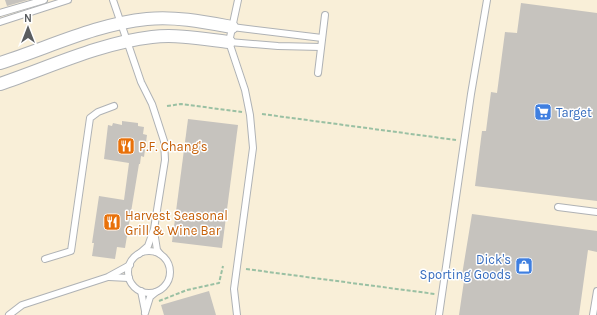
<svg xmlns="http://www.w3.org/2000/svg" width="597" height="315" font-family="Karla,sans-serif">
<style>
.commercial{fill:#f9efd8}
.building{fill:#c6c3be}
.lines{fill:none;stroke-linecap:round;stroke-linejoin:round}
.service-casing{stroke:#afb2b5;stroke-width:8}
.minor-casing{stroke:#afb2b5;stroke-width:14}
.path{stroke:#9ac0a3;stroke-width:2;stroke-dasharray:4 2;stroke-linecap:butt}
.service{stroke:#fff;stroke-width:6}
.minor{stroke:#fff;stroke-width:12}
.labels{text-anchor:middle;stroke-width:3;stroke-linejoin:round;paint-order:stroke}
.shop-label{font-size:13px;fill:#366cbe;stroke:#fff;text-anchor:start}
.food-label{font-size:13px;fill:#c56008;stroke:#fff;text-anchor:start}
</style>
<rect width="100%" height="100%" fill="#ebe8e1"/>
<rect class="commercial" x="0" y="0" width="597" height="315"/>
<g class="building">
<polygon points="5,0 28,0 7,6"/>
<polygon points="521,3 597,13 597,201 475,186 482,131 486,131 491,92 497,93 505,32 517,33"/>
<polygon points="188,119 238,125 222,248 172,242"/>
<polygon points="122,121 138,123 138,126 144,127 143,134 147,135 144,157 141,156 140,164 139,164 125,248 117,247 115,259 92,256 94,243 92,243 99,196 124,200 129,163 104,159 108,125 112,126 113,123 122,125"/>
<polygon points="472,214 597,231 597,252 588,250 579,315 459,315 464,281 461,281"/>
<polygon points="209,291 216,315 164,315 161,305"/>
</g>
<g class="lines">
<defs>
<g id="service">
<polyline points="113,0 141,82 152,104 164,141 165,160 154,229 148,246 139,254"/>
<polyline points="0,13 44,0"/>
<polyline points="0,22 68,0"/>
<polyline points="232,27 322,38"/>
<polyline points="229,42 278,46 321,47"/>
<polyline points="318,73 325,15"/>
<polyline points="558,207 597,212"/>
<polyline points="154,231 157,250 160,254"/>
<circle cx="149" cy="272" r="21"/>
<polyline points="45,259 71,251 90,118 98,112 114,106"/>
<polyline points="109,277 129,278"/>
<polyline points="141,291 145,311"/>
<polyline points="145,313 150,297 156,292"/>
<polyline points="9,315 22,305 108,277 130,265"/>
<polyline points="237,315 234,289 253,148 250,115 245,90 229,42 238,0"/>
<polyline points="439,315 471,94 487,0"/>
<polyline points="593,315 597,291"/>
</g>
<g id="minor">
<path d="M0 63C48 48 96 24 147 19 175 16 205 22 232 27"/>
<path d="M0 84C50 67 100 43 152 37 177 34 204 39 229 42"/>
</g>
</defs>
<use href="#service" class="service-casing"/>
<use href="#minor" class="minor-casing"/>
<g class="path">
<polyline points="167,106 181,104 242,112"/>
<polyline points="262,114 456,140"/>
<polyline points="246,269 435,294"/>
<polyline points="159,301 187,290 219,283 223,266"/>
</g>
<use href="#service" class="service"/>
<use href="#minor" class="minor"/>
</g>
<defs>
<symbol id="supermarket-square" viewBox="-11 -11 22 22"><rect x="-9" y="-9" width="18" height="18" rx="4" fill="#3f7fe0" stroke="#fff"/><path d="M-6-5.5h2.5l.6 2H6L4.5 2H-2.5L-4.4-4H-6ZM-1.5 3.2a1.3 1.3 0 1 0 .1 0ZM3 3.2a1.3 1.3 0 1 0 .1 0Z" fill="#fff"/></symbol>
<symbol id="restaurant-square" viewBox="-11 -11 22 22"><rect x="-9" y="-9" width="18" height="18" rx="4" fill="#e8710a" stroke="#fff"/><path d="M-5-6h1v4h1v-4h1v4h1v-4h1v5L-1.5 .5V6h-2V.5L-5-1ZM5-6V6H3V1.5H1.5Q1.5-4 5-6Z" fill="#fff"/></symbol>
<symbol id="shop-square" viewBox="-11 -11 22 22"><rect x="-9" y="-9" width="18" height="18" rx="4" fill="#3f7fe0" stroke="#fff"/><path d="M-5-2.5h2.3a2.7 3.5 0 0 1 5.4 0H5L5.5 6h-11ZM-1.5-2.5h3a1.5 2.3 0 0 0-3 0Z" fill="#fff"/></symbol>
</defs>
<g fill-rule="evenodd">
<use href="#supermarket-square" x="533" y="102" width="20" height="20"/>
<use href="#restaurant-square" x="116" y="136" width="20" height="20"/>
<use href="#restaurant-square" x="102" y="212" width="20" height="20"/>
<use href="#shop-square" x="514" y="256" width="20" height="20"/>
</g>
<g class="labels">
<g class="shop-label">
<text x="556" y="117">Target</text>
<text x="511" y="264" text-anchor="end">Dick's<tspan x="511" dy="15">Sporting Goods</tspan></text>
</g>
<g class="food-label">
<text x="139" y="151">P.F. Chang's</text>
<text x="125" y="220">Harvest Seasonal<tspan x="125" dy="15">Grill &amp; Wine Bar</tspan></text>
</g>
</g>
<g transform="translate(28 28)" stroke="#ffffff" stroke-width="3" paint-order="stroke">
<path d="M0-3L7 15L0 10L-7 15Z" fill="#5a5d60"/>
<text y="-6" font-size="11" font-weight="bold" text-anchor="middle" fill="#5a5d60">N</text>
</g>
</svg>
